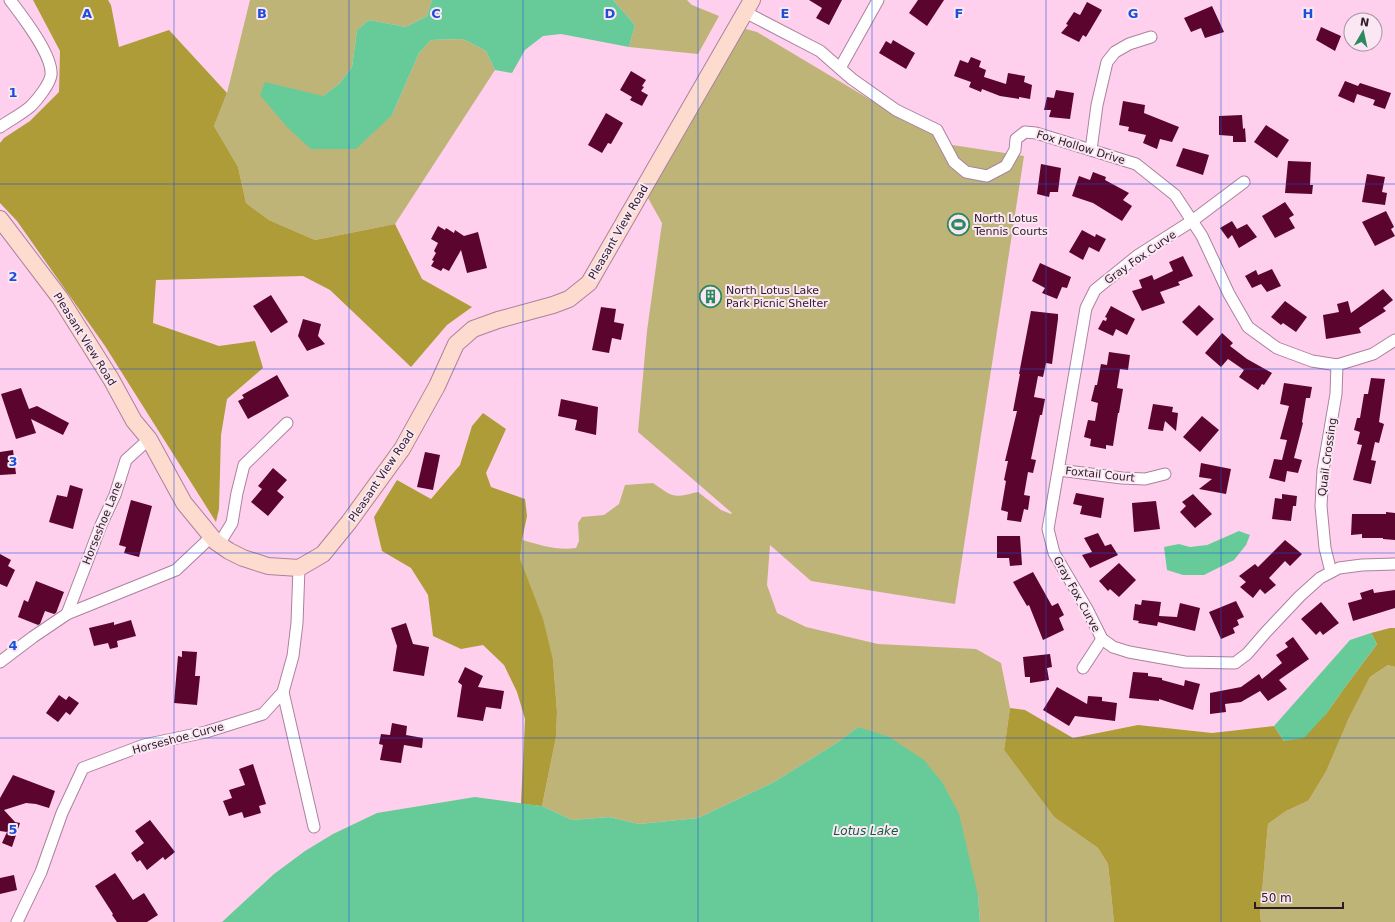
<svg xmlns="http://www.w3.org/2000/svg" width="1395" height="922" font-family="'DejaVu Sans',sans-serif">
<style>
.green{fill:#beb477}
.forest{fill:#ad9c38}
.water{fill:#67cb99}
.building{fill:#5b042e}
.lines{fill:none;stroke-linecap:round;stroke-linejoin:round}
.street-casing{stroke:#ab829d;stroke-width:13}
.secondary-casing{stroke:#ab829d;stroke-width:18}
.street{stroke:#fff;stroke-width:11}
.secondary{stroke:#fddbcf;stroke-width:16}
.grid{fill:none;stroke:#1d4ed8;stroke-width:1;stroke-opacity:0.55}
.labels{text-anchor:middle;stroke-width:4;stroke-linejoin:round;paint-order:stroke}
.street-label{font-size:11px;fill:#2b1b26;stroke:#fae7f3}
.poi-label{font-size:11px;fill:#2b1b26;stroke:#fae7f3;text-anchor:start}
.water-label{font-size:12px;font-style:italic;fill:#0d5c3c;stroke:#fae7f3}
.grid-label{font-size:13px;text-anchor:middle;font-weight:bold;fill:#1d4ed8;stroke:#fae7f3;stroke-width:4;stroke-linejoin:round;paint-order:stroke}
</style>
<rect width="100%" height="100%" fill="#fed0ed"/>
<g class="green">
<polygon points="250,0 432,0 427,16 406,27 369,20 357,30 352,67 339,84 323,96 392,115 419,53 431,40 463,39 486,51 495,70 395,224 315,240 269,220 246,203 238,167 214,126 227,93"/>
<polygon points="613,0 687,0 692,5 719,16 698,54 629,47 635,25"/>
<path d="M746 29 757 32 911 124 932 133 939 143 1024 156 955 604 811 581 770 545 767 585 777 613 806 627 878 644 976 649 1001 663 1010 708 1004 750 1054 817 1098 848 1108 864 1114 922H980L978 895 858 727 838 742 774 782 698 818 639 824 609 817 572 820 542 806 556 737 557 712 553 660 520 559 522 540C540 545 558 551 576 548L579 541 578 523 582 517 604 515 619 504 625 485 653 483C674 498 673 498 698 492L721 510 731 514 732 513 638 432 647 331 662 223 643 189 736 39Z"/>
<polygon points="1388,665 1395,667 1395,922 1261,922 1260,914 1268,824 1286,811 1308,801 1348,720 1370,677"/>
</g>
<g class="forest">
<polygon points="33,0 108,0 111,5 119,47 169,30 227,93 214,126 238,167 246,203 269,220 315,240 395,224 422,279 472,307 447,325 411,367 330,290 303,276 156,280 153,323 219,346 255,341 263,368 227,399 221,435 219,509 216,522 105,346 17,221 0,203 0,143 4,138 30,121 59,92 60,51"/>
<polygon points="483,413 506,429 486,473 491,487 525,499 527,516 522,540 520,559 543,619 553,660 557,712 556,737 542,806 521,804 525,719 517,692 504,665 483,645 461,649 433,636 428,595 411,568 382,551 374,517 397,480 431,499 460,465 472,426"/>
<polygon points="1390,628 1395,628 1395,667 1388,665 1370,677 1348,720 1326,771 1308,801 1286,811 1268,824 1260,914 1261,922 1114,922 1108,864 1098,848 1054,817 1004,750 1010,708 1025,710 1073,738 1138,725 1212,733 1274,726 1284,741 1326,714 1345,687 1377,644 1371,633"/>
</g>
<g class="water">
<polygon points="432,0 613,0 635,25 629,47 561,34 543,36 525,50 512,73 495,70 486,51 463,39 431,40 419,53 392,115 356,149 311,149 288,128 260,95 265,82 323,96 339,84 352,67 357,30 369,20 406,27 427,16"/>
<polygon points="1239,531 1250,535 1246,545 1234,560 1204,575 1183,575 1167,570 1164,547 1179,544 1190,547 1207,545"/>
<polygon points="1371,633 1377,644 1345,687 1326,714 1304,738 1284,741 1274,726 1350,640"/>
<polygon points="858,727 889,737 924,760 942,782 959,814 978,895 980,922 222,922 274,874 305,851 333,834 377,813 475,797 542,806 572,820 609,817 639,824 698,818 774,782 838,742"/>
</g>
<g class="building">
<polygon points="809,0 842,0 829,25 816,18 822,8"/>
<polygon points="918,0 944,0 927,26 909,13"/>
<polygon points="1087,2 1102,10 1086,37 1083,35 1079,42 1061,33 1068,25 1066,24 1074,12 1080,15"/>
<polygon points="1212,6 1224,32 1205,38 1201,28 1191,32 1184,18"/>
<polygon points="1321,27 1341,36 1335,51 1316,40"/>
<polygon points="893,40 915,53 906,69 879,53 886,41 891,44"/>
<polygon points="971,57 981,61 979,67 986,70 984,77 1006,84 1008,73 1025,76 1024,82 1032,85 1030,99 1019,97 1019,99 1000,96 982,89 981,92 969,87 971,82 954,76 960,60 968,63"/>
<polygon points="631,71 646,80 642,86 644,87 641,91 648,95 642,106 630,100 632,97 620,90"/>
<polygon points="1345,81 1358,86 1360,83 1391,93 1385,109 1373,105 1375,100 1357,94 1354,103 1338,96"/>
<polygon points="1056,90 1074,93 1070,119 1049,117 1051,110 1044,110 1047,97 1054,98"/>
<polygon points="1123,101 1145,105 1144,113 1179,127 1172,142 1160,139 1157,149 1143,143 1146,135 1128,131 1129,127 1119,125"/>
<polygon points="606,113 623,123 611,144 608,143 602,153 588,145"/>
<polygon points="1242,115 1243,129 1245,128 1246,142 1233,142 1233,136 1219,135 1219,116"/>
<polygon points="1266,125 1289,140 1277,158 1254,142"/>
<polygon points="1183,148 1209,155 1203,175 1176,166"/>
<polygon points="1288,161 1311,162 1310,185 1313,185 1312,194 1285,193"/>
<polygon points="1041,164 1061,168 1058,192 1050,192 1049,197 1037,194"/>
<polygon points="1093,172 1106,177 1105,180 1129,193 1123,200 1132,206 1122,221 1093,203 1072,196 1079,176 1090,180"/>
<polygon points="1367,174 1385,177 1382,192 1387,193 1385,205 1362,202"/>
<polygon points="1285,202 1294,215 1289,218 1295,228 1275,238 1262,216"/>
<polygon points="1386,211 1394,227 1391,229 1395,236 1375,246 1362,222"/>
<polygon points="1232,221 1237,229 1247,224 1257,237 1239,248 1232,235 1228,239 1220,228"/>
<polygon points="438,226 445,230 446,228 454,233 455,230 464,236 478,232 487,268 467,273 461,250 449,271 443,268 441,271 431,266 434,261 432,260 436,253 434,251 438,243 431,239"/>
<polygon points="1082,230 1095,237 1096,234 1106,239 1099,252 1089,247 1083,260 1069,252"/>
<polygon points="1183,256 1193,276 1178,282 1180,285 1160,292 1165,303 1142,311 1132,291 1142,288 1139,280 1152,275 1154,280 1173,271 1169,262"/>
<polygon points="1040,263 1071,277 1067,288 1062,287 1057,299 1042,293 1045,288 1032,281"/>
<polygon points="1272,269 1281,286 1267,292 1261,284 1252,288 1245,276 1256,270 1258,275"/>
<polygon points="715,286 721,294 717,304 706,306 700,297 704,287"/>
<polygon points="1383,289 1393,300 1383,308 1386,311 1359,328 1361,333 1326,339 1323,315 1339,312 1337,304 1348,301 1351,313"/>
<polygon points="271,295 288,322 271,333 253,306"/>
<polygon points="1285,301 1307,317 1296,332 1283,323 1281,325 1271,317"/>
<polygon points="1199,305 1214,319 1197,336 1182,322"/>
<polygon points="1111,306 1135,319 1127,335 1116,329 1113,336 1098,329 1103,320 1106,321 1107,318 1105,317"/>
<polygon points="601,307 616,309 614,322 624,324 621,340 612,338 609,353 592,350"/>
<polygon points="1031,311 1058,314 1058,319 1052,364 1046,363 1043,377 1038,376 1034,397 1045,399 1042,415 1040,415 1031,459 1036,460 1033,473 1028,472 1024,495 1030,496 1028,510 1024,509 1021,522 1007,520 1008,512 1001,510 1006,481 1004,480 1008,461 1005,461 1017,411 1013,411 1020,374 1019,374"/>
<polygon points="303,319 321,324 318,336 325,344 307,351 298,336"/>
<polygon points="1222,333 1233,343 1230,346 1247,359 1272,373 1264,385 1262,384 1258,390 1239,377 1244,370 1228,359 1221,367 1205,353"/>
<polygon points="1109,352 1130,355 1128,370 1120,369 1117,388 1123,389 1119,413 1118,413 1113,446 1106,445 1106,449 1090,446 1091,439 1084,437 1088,420 1095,421 1098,403 1091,401 1095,385 1097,385 1101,364 1107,365"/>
<polygon points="277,375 289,396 248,419 238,401 244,398 242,395"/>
<polygon points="1371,378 1385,379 1379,422 1384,424 1379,443 1375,442 1371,460 1376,461 1371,484 1353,480 1362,445 1357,444 1360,432 1354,430 1357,418 1360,418 1364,394 1368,394"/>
<polygon points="1284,383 1312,387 1310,398 1306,398 1302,422 1303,423 1294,458 1302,460 1298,473 1287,471 1285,482 1269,478 1274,459 1282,460 1287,440 1280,439 1289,406 1280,404"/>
<polygon points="21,388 29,409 37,406 69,423 63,435 31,419 36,433 16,439 1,394"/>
<polygon points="561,399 598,407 596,435 575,430 577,420 558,416"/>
<polygon points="1153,404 1173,407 1172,412 1178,413 1176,431 1165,421 1163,431 1148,429"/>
<polygon points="1202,416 1219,430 1200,452 1183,437"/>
<polygon points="13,450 16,474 0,475 0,452"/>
<polygon points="425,452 440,455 433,490 417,487"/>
<polygon points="1201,463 1231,469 1226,494 1199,489 1212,479 1199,477"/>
<polygon points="273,468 287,480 277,491 284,497 268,516 251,502 262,489 258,486"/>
<polygon points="70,485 83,489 73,529 49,522 57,495 67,497"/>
<polygon points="1076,493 1104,498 1101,518 1080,514 1082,506 1073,504"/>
<polygon points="1193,494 1212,514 1195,528 1180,512 1186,506 1182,502"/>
<polygon points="1282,494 1297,496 1296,506 1293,506 1291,521 1272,519 1275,498 1282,499"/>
<polygon points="131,500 152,506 139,557 124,553 126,547 119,545"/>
<polygon points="1156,501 1160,529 1134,532 1132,503"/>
<polygon points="1386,512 1395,513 1395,540 1383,539 1383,538 1362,538 1362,534 1351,535 1352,514 1386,514"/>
<polygon points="1098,533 1105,546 1111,544 1118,555 1090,568 1082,555 1092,552 1084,538"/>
<polygon points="997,536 1020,536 1022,565 1010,566 1009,558 997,558"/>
<polygon points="1285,540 1302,554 1290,566 1285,561 1269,578 1276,585 1265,594 1260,589 1253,598 1240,587 1246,582 1239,576 1255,564 1258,567"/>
<polygon points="0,554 11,560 8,566 15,570 7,587 0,584"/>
<polygon points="1119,563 1136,580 1119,597 1110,589 1108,591 1099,581"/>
<polygon points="1033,572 1052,606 1058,603 1064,615 1059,618 1064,630 1043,640 1029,605 1027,606 1013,582"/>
<polygon points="36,581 64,592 56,613 54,614 45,611 40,624 38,625 18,617 24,600 28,602"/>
<polygon points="1373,589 1374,593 1395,590 1395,608 1353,621 1348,603 1362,599 1360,593"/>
<polygon points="1142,600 1161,602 1159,616 1177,617 1180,603 1200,608 1195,631 1158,622 1157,626 1138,623 1139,621 1133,620 1135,604 1141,605"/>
<polygon points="1236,601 1244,617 1237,620 1239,625 1233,628 1235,633 1221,639 1209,612"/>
<polygon points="1321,602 1339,623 1323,635 1320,631 1316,635 1301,619"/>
<polygon points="131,620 136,636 117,641 118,647 110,649 108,643 94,646 89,628 114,622 114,625"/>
<polygon points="406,623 413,644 429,647 424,676 393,671 397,646 391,628"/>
<polygon points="1293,637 1309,659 1279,680 1287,689 1268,701 1260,691 1241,702 1225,704 1226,712 1210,714 1210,693 1241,687 1259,674 1262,679 1282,663 1276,655 1288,647 1285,643"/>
<polygon points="182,651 197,652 195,676 200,676 197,705 174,703 178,656 182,657"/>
<polygon points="1050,654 1052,667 1047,668 1049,680 1030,683 1030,677 1025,677 1023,657"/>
<polygon points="465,667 483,676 478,687 504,691 501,709 486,707 483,721 457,717 462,685 458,682"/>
<polygon points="1133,672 1148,673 1148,676 1162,678 1162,680 1184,686 1185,680 1200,684 1193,710 1159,699 1159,701 1129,698"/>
<polygon points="1057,687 1087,704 1088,696 1102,697 1102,701 1117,703 1115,721 1075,716 1069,726 1043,710"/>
<polygon points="59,695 66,700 69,696 79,703 70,715 66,712 58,722 46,713"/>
<polygon points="392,723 407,726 406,735 423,738 422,748 404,745 401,763 380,760 383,745 379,744 381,734 390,735"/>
<polygon points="253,764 266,804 259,806 261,813 244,818 242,812 229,816 223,801 232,798 229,790 245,785 239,769"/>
<polygon points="13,775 55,791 49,808 36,804 26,803 4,810 15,822 20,823 12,847 2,843 7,832 0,831 0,798"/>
<polygon points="150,820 175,852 165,860 163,857 147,870 140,860 137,862 131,853 144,843 135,831"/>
<polygon points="115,873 133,900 144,893 158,915 147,922 117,922 112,915 113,914 95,886"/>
<polygon points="14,875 17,890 0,894 0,878"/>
</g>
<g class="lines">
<defs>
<g id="street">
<polyline points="745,12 820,51 852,79 896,110 937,130 954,162 966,172 987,176 1006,166 1015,150 1016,139 1025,132 1036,133 1136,164 1175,195 1202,236 1229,294 1248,327 1277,348 1312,361 1337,365 1373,354 1395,340"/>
<polyline points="840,68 878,0"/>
<path d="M0 127C10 120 22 114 31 106 37 100 50 84 51 75 53 55 22 16 10 0"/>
<polyline points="1091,150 1097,105 1107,62 1115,52 1129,44 1151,37"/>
<polyline points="1244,182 1192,221 1137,256 1095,290 1086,308 1048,529 1054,553 1087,609 1102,639 1113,647 1129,652 1185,662 1235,663 1247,654 1266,632 1300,596 1320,578 1339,568 1362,565 1395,564"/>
<polyline points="1059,470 1122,478 1145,479 1165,474"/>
<polyline points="219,544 232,523 237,493 244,465 287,423"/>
<polyline points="1331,572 1325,548 1321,506 1323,470 1336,394 1337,365"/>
<polyline points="67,614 101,525 115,495 126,460 149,439"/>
<polyline points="0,662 33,637 67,614 176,570 211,537"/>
<polyline points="1083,668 1102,639"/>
<polyline points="283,692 314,827"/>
<polyline points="17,922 41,872 62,813 83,768 144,745 206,732 263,714 283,692 293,656 297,623 299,568"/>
</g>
<polyline id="secondary" points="0,219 60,298 111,379 134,421 149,439 184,503 216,542 229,551 243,558 268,566 299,568 323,554 349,522 402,449 437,386 456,344 473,329 498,320 553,305 569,299 589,283 752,0"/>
</defs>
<use href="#street" class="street-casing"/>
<use href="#secondary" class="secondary-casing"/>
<use href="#street" class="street"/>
<use href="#secondary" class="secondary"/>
</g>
<path class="grid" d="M174 0V922M349 0V922M523 0V922M698 0V922M872 0V922M1046 0V922M1221 0V922M0 184H1395M0 369H1395M0 553H1395M0 738H1395"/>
<defs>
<symbol id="stadium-ring" viewBox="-11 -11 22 22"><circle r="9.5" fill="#fae7f3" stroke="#2c885e" stroke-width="1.5"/><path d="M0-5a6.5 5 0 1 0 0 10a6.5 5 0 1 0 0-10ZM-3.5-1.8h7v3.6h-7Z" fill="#2c885e"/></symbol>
<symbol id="building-ring" viewBox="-11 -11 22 22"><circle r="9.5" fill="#fae7f3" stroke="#2c885e" stroke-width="1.5"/><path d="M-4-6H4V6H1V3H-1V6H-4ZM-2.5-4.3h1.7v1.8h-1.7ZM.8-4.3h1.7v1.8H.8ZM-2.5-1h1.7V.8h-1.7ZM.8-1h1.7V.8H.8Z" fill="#2c885e"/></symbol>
</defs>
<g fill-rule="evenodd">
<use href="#stadium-ring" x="946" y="212" width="25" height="25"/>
<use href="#building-ring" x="698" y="284" width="25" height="25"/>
</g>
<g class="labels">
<g class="street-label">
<text transform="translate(1081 147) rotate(17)" y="4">Fox Hollow Drive</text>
<text transform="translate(618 232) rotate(-60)" y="4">Pleasant View Road</text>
<text transform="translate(1140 257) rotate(-35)" y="4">Gray Fox Curve</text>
<text transform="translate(85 339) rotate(58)" y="4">Pleasant View Road</text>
<text transform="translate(1327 457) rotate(-82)" y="4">Quail Crossing</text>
<text transform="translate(1100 474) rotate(6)" y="4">Foxtail Court</text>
<text transform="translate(381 476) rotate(-56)" y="4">Pleasant View Road</text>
<text transform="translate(102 523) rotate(-68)" y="4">Horseshoe Lane</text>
<text transform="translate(1077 594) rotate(61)" y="4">Gray Fox Curve</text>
<text transform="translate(178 738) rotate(-15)" y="4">Horseshoe Curve</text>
</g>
<g class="poi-label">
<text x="974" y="222">North Lotus<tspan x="974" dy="13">Tennis Courts</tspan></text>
<text x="726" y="294">North Lotus Lake<tspan x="726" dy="13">Park Picnic Shelter</tspan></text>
</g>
<g class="water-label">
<text x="866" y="835">Lotus Lake</text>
</g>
</g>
<g class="grid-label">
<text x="87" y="18">A</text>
<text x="262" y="18">B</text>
<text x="436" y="18">C</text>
<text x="610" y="18">D</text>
<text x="785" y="18">E</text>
<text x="959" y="18">F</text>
<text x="1133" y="18">G</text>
<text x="1308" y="18">H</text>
<text x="13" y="97">1</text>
<text x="13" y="281">2</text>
<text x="13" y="466">3</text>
<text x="13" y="650">4</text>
<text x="13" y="834">5</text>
</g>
<g transform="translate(1363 32) rotate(9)"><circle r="19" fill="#fae7f3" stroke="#a795a1"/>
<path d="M0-3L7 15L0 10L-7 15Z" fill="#2c885e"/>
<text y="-6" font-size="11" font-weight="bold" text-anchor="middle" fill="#2b1b26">N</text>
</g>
<path d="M1255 902v6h88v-6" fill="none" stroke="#2b1b26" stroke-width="2"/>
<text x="1261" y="902" font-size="12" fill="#2b1b26" stroke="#fae7f3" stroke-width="3" paint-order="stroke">50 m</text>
</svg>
